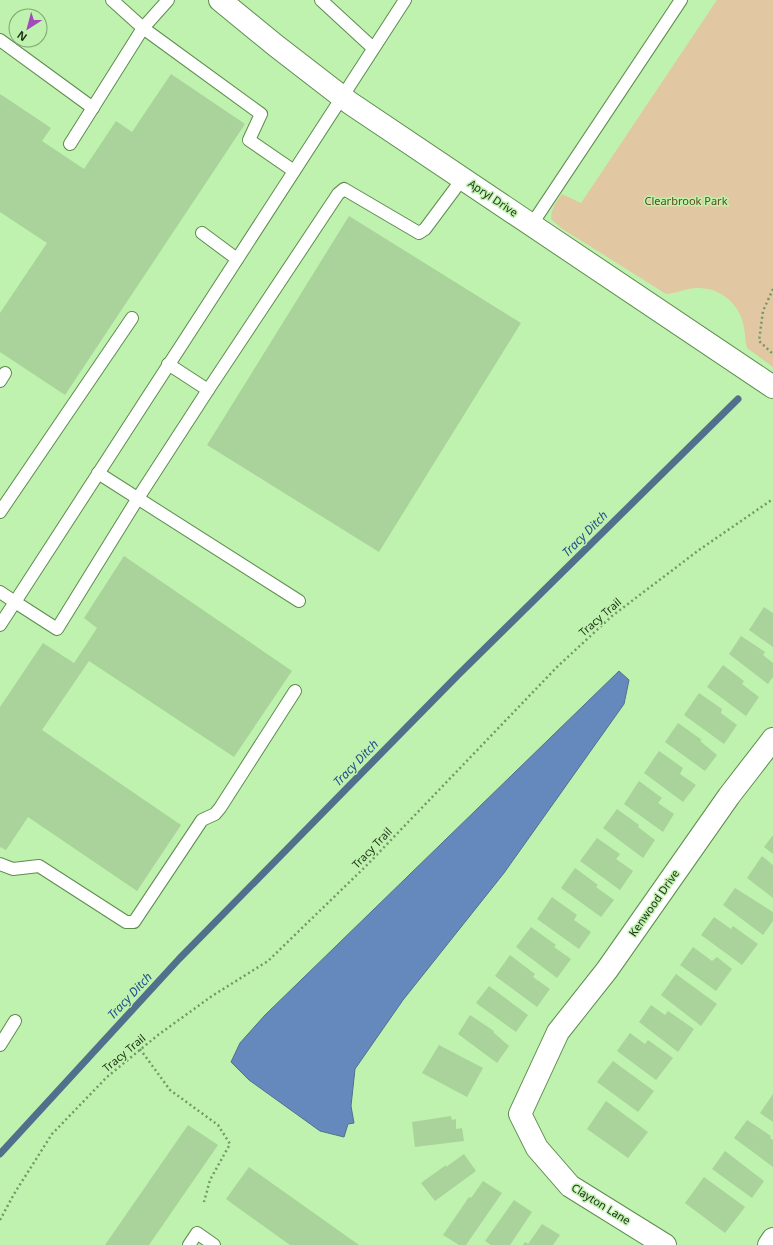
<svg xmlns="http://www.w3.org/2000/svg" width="773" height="1245" font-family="'Noto Sans',sans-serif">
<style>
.green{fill:#e2c8a2}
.water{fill:#6689bd;stroke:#51708c}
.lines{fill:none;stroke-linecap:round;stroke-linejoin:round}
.stream{stroke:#51708c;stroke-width:7}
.building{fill:#a9d39b}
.service-casing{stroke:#5e8d4e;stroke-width:14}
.minor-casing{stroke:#5e8d4e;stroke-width:24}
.path{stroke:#749868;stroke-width:2.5;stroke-dasharray:2 3;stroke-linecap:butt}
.service{stroke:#fff;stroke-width:12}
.minor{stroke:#fff;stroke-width:22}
.labels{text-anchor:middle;stroke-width:3;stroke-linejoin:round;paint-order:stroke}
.street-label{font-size:11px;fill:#203419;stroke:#bff2ae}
.park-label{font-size:11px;fill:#62471a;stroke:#bff2ae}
.water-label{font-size:12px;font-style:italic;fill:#204d8e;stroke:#bff2ae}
</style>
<rect width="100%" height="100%" fill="#bff2ae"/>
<path class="green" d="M717 0H773V367L747 348C745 340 745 331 743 323 738 302 718 287 697 288 687 288 677 293 666 294L561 228 551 219C551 209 556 202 562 194L581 203Z"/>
<polygon class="water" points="619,671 629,680 624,704 504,873 403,1000 355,1069 351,1106 354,1123 348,1124 344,1137 320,1131 249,1080 231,1062 240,1043 265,1015"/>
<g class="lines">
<polyline class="stream" points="0,1154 179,959 458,675 738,399"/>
</g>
<g class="building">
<polygon points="171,74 245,124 65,395 0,352 0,313 47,243 0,212 0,94 51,128 42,141 84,169 116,121 132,132"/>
<polygon points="349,216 521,323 379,552 207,445"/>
<polygon points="124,556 292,671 234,757 89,661 42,730 181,825 137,891 28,817 6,850 0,847 0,707 43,643 74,663 97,628 84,618"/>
<polygon points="764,607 773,613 773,647 749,630"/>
<polygon points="741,636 765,652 763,655 773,663 773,677 768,684 729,654"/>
<polygon points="723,665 744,681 742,684 759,697 746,716 707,687"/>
<polygon points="699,693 722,709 721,713 737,725 724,744 684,715"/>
<polygon points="678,723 702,740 700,741 717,755 705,771 665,742"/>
<polygon points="659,751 683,768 680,774 696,785 683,802 644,773"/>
<polygon points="639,781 662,798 658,803 674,814 663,832 624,804"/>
<polygon points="617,809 639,825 638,827 655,840 643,858 603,828"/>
<polygon points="773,835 773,854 764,847"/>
<polygon points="597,838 620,854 616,859 633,871 620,890 580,861"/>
<polygon points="762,856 773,865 773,898 747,878"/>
<polygon points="575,868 598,885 596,887 614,900 601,917 561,888"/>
<polygon points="735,888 773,912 773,921 763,935 723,905"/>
<polygon points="552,897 577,915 574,920 591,932 579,949 537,919"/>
<polygon points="714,917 731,929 733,926 758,944 742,965 701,935"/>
<polygon points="531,927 556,945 554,947 571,959 557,978 516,947"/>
<polygon points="693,947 712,961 717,957 732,969 716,991 680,965"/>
<polygon points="510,955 535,974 533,977 550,989 537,1007 495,976"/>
<polygon points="676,974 717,1004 701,1026 661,995"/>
<polygon points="489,986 528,1015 516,1032 476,1003"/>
<polygon points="651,1005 665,1015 668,1011 694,1029 678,1052 639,1022"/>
<polygon points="470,1015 494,1031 493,1032 509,1046 497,1063 458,1034"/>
<polygon points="630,1033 645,1044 648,1040 673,1058 656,1080 617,1051"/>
<polygon points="439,1045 483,1068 467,1097 422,1073"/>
<polygon points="613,1061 654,1091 638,1112 597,1082"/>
<polygon points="773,1094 773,1122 760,1113"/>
<polygon points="606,1101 648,1132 628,1158 587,1129"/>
<polygon points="451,1116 452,1120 456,1119 456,1129 462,1128 464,1141 415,1147 412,1122"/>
<polygon points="747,1120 771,1136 770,1138 773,1140 773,1167 734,1138"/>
<polygon points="188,1125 218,1145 149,1245 105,1245"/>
<polygon points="725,1151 764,1181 752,1198 712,1169"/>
<polygon points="464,1154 476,1171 435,1201 421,1183 446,1165 446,1167"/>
<polygon points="249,1167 359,1245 290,1245 241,1210 226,1199"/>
<polygon points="704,1177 745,1207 725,1233 685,1203"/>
<polygon points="483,1181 502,1193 466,1245 459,1245 443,1235 469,1197 471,1198"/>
<polygon points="514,1200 532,1212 510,1245 491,1245 485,1241"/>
<polygon points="542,1224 560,1235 553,1245 523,1245 525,1242 528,1244"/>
</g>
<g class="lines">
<defs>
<g id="service">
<polyline points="112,0 143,28 261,114 249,140 294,171"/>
<polyline points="321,0 373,48"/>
<polyline points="0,40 93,108"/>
<polyline points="70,144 143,28 168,0"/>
<polyline points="532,224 681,0"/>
<polyline points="202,233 237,259"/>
<polyline points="168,364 208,390 338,194 344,189 419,233 425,229 463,178"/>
<polyline points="0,381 5,373"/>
<polyline points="98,473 299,601"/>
<polyline points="0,512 132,318"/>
<polyline points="0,592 15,602 405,0"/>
<polyline points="0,625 15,602 57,629 138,498 208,390"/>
<polyline points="0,864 13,869 39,866 126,922 134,922 202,820 215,814 220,808 295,691"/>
<polyline points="0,1045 15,1021"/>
<polyline points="189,1245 197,1233 214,1245"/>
</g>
<g id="minor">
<polyline points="220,0 275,45 350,103 773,387"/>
<polyline points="665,1245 570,1186 537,1148 520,1114 558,1032 607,970 729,796 773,739"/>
<polyline points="769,1245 773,1239"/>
</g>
</defs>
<use href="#service" class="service-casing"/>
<use href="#minor" class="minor-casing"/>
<g class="path">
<polyline points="773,289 763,311 759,341 773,354"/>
<polyline points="140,1049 170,1090 218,1125 230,1144 210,1180 204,1202"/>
<polyline points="0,1220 14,1194 52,1134 107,1077 158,1035 212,996 268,961 366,866 557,667 612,616 699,550 773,499"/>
</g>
<use href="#service" class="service"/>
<use href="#minor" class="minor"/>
</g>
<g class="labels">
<g class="street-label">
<text transform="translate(493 198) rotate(34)" y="4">Apryl Drive</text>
<text transform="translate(600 617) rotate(-41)" y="4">Tracy Trail</text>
<text transform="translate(372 848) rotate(-46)" y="4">Tracy Trail</text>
<text transform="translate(654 903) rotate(-55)" y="4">Kenwood Drive</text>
<text transform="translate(124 1053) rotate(-40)" y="4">Tracy Trail</text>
<text transform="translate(601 1204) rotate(32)" y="4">Clayton Lane</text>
</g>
<g class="park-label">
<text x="686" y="205">Clearbrook Park</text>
</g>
<g class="water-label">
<text transform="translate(585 534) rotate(-45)" y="4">Tracy Ditch</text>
<text transform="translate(356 763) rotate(-46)" y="4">Tracy Ditch</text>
<text transform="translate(130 996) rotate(-47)" y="4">Tracy Ditch</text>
</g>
</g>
<g transform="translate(28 28) rotate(216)"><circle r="19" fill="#bff2ae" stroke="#7fa672"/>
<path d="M0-3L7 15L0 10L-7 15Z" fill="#a14cba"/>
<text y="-6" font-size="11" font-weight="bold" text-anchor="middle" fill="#203419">N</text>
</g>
</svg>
